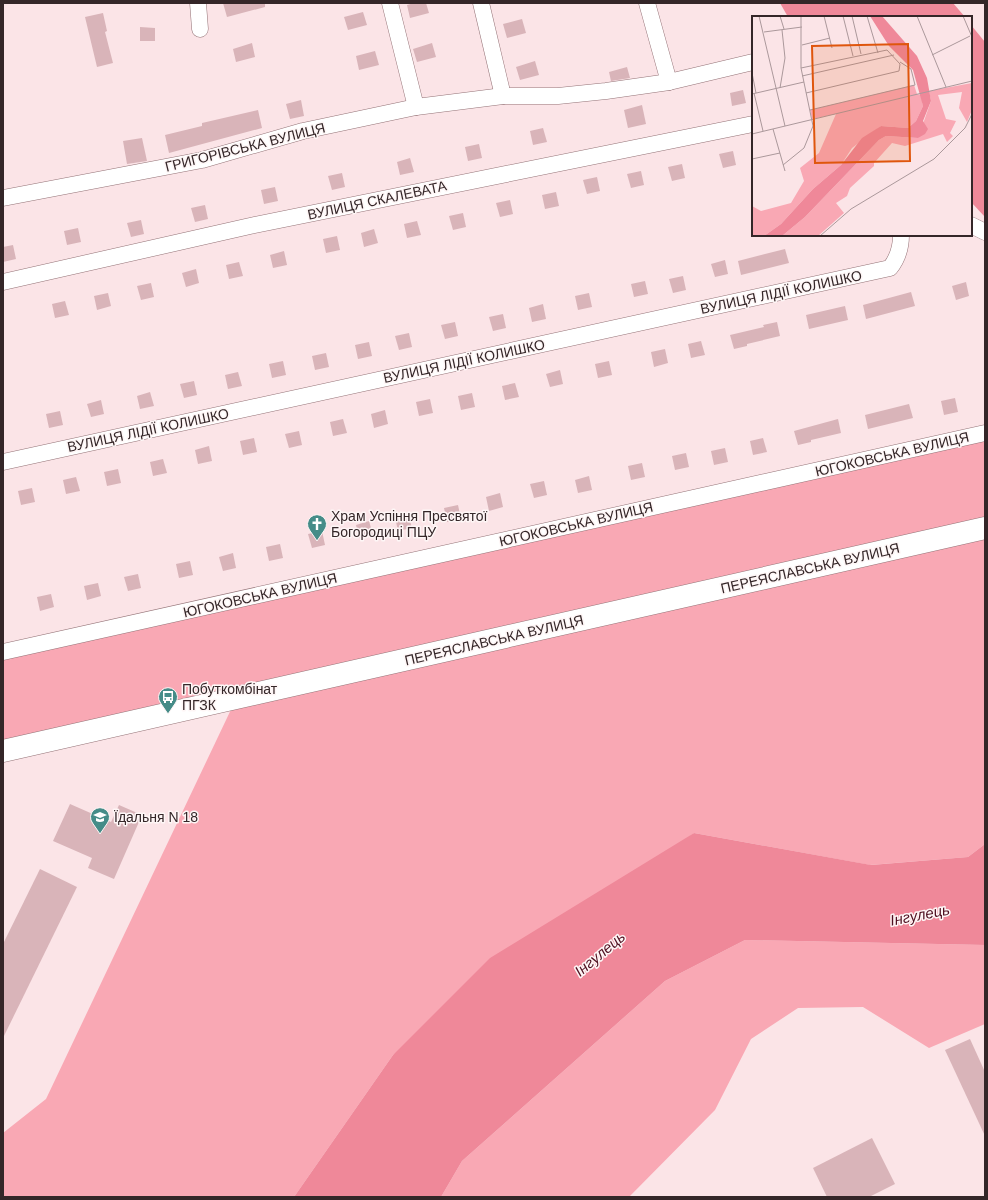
<svg xmlns="http://www.w3.org/2000/svg" width="988" height="1200" font-family="Helvetica,sans-serif">
<style>
.green{fill:#f9a8b4}
.water{fill:#ef8899}
.building{fill:#d9b4b9}
.lines{fill:none;stroke-linecap:round;stroke-linejoin:round}
.street-casing{stroke:#947377;stroke-width:17}
.secondary-casing{stroke:#947377;stroke-width:23}
.street{stroke:#fff;stroke-width:16}
.secondary{stroke:#fff;stroke-width:22}
.labels{text-anchor:middle;stroke-width:3;stroke-linejoin:round;paint-order:stroke}
.street-label{font-size:14px;fill:#342628;stroke:#fef6f6}
.poi-label{font-size:14px;fill:#342628;stroke:#fef6f6;text-anchor:start}
.water-label{font-size:15px;font-style:italic;fill:#501021;stroke:#fef6f6}
.inset-road{fill:none;stroke:#ab989b;stroke-width:1}
.view{fill:#df560d;fill-opacity:0.15;stroke:#df560d;stroke-width:2}
.inset-edge{fill:none;stroke:#342628;stroke-width:2}
</style>
<rect width="100%" height="100%" fill="#fbe4e7"/>
<g class="green">
<polygon points="985,435 985,844 968,857 870,865 694,833 393,1055 294,1197 3,1197 3,1133 46,1099 236,699 3,751 3,652"/>
<polygon points="745,940 985,945 985,1024 929,1048 863,1007 798,1008 751,1039 715,1110 629,1197 441,1197 462,1161 665,981"/>
</g>
<g class="water">
<polygon points="780,3 953,3 965,17 788,17"/>
<polygon points="971,25 985,42 985,217 971,202"/>
<polygon points="694,833 871,865 968,857 985,844 985,945 745,940 665,981 462,1161 441,1197 294,1197 393,1055 490,958"/>
</g>
<g class="building">
<polygon points="223,3 265,3 265,7 227,17"/>
<polygon points="414,3 426,3 429,13 410,18 407,5"/>
<polygon points="363,12 367,25 348,30 344,17"/>
<polygon points="103,13 107,31 105,32 113,63 97,67 85,17"/>
<polygon points="522,19 526,33 507,38 503,24"/>
<polygon points="140,27 155,28 155,41 140,41"/>
<polygon points="252,43 255,57 236,62 233,49"/>
<polygon points="432,43 436,57 417,62 413,49"/>
<polygon points="375,51 379,65 359,70 356,56"/>
<polygon points="535,61 539,75 520,80 516,67"/>
<polygon points="627,67 630,78 611,81 609,72"/>
<polygon points="743,90 746,103 732,106 730,93"/>
<polygon points="301,100 304,116 290,119 286,104"/>
<polygon points="642,105 646,124 628,128 624,110"/>
<polygon points="258,110 262,128 169,153 165,135 202,126 202,123"/>
<polygon points="543,128 547,142 533,145 530,131"/>
<polygon points="142,138 147,161 127,164 123,141"/>
<polygon points="479,144 482,158 468,161 465,147"/>
<polygon points="733,151 736,165 723,168 719,154"/>
<polygon points="410,158 414,172 400,175 397,162"/>
<polygon points="682,164 685,178 672,181 668,167"/>
<polygon points="641,171 644,185 631,188 627,174"/>
<polygon points="342,173 345,187 332,190 328,176"/>
<polygon points="597,177 600,191 587,194 583,180"/>
<polygon points="275,187 278,201 264,204 261,190"/>
<polygon points="556,192 559,206 545,209 542,195"/>
<polygon points="510,200 513,214 500,217 496,203"/>
<polygon points="205,205 208,219 195,222 191,208"/>
<polygon points="463,213 466,227 453,230 449,216"/>
<polygon points="141,220 144,234 131,237 127,223"/>
<polygon points="417,221 421,235 407,238 404,224"/>
<polygon points="78,228 81,242 67,245 64,231"/>
<polygon points="374,229 378,243 364,247 361,233"/>
<polygon points="337,236 340,250 326,253 323,239"/>
<polygon points="13,245 16,259 3,262 3,247"/>
<polygon points="785,249 789,263 741,275 738,261"/>
<polygon points="284,251 287,265 273,268 270,255"/>
<polygon points="725,260 728,274 715,277 711,264"/>
<polygon points="239,262 243,276 229,279 226,265"/>
<polygon points="196,269 199,283 186,287 182,273"/>
<polygon points="683,276 686,290 673,293 669,279"/>
<polygon points="645,281 648,294 634,297 631,284"/>
<polygon points="966,282 969,296 956,300 952,286"/>
<polygon points="151,283 154,297 141,300 137,286"/>
<polygon points="911,292 915,306 866,319 863,305"/>
<polygon points="108,293 111,306 97,310 94,296"/>
<polygon points="589,293 592,307 578,310 575,296"/>
<polygon points="65,301 69,315 55,318 52,304"/>
<polygon points="543,304 546,319 532,322 529,308"/>
<polygon points="845,306 848,320 809,329 806,315"/>
<polygon points="503,314 506,328 493,331 489,317"/>
<polygon points="455,322 458,336 445,339 441,325"/>
<polygon points="777,322 780,336 747,344 747,346 734,349 730,335 764,327 763,325"/>
<polygon points="409,333 412,347 399,350 395,336"/>
<polygon points="701,341 705,355 691,358 688,344"/>
<polygon points="369,342 372,356 358,359 355,345"/>
<polygon points="665,349 668,363 654,367 651,352"/>
<polygon points="326,353 329,367 315,370 312,356"/>
<polygon points="283,361 286,375 272,378 269,364"/>
<polygon points="609,361 612,375 598,378 595,364"/>
<polygon points="560,370 563,384 550,387 546,374"/>
<polygon points="238,372 242,386 228,389 225,375"/>
<polygon points="194,381 197,395 184,398 180,384"/>
<polygon points="515,383 519,397 505,400 502,386"/>
<polygon points="150,392 154,406 140,409 137,396"/>
<polygon points="472,393 475,407 461,410 458,396"/>
<polygon points="955,398 958,412 944,415 941,401"/>
<polygon points="430,399 433,413 419,416 416,402"/>
<polygon points="101,400 104,414 91,417 87,404"/>
<polygon points="909,404 913,418 868,429 865,415"/>
<polygon points="385,410 388,424 374,428 371,414"/>
<polygon points="60,411 63,425 49,428 46,414"/>
<polygon points="343,419 347,433 333,436 330,422"/>
<polygon points="838,419 841,433 811,440 811,442 798,445 794,431"/>
<polygon points="299,431 302,445 289,448 285,434"/>
<polygon points="254,438 257,452 243,455 240,441"/>
<polygon points="763,438 767,452 753,455 750,441"/>
<polygon points="209,446 212,461 198,464 195,450"/>
<polygon points="725,448 728,462 714,465 711,451"/>
<polygon points="686,453 689,467 675,470 672,456"/>
<polygon points="163,459 167,473 153,476 150,462"/>
<polygon points="642,463 645,477 631,480 628,466"/>
<polygon points="118,469 121,483 107,486 104,472"/>
<polygon points="589,476 592,490 578,493 575,480"/>
<polygon points="76,477 80,491 66,494 63,480"/>
<polygon points="544,481 547,495 534,498 530,484"/>
<polygon points="32,488 35,502 21,505 18,491"/>
<polygon points="500,493 503,507 489,511 486,497"/>
<polygon points="458,505 461,519 447,522 444,508"/>
<polygon points="408,514 412,528 398,531 395,517"/>
<polygon points="369,521 373,535 359,538 356,525"/>
<polygon points="322,531 325,545 312,548 308,534"/>
<polygon points="280,544 283,558 269,561 266,547"/>
<polygon points="233,553 236,568 223,571 219,557"/>
<polygon points="190,561 193,575 179,578 176,564"/>
<polygon points="138,574 141,588 128,591 124,577"/>
<polygon points="98,583 101,596 87,600 84,586"/>
<polygon points="51,594 54,607 40,611 37,597"/>
<polygon points="70,804 111,822 119,805 142,815 114,879 88,868 92,858 53,841"/>
<polygon points="40,869 77,887 3,1038 3,944"/>
<polygon points="970,1039 985,1072 985,1136 945,1050"/>
<polygon points="872,1138 895,1184 869,1197 827,1197 813,1168"/>
</g>
<g class="lines">
<defs>
<g id="street">
<polyline points="198,3 200,29"/>
<polyline points="390,3 416,107"/>
<polyline points="481,3 503,96"/>
<polyline points="647,3 669,82"/>
<polyline points="3,198 202,160 303,131 416,107 503,96 558,96 606,91 669,82 753,62"/>
<polyline points="971,225 985,232"/>
<polyline points="3,282 250,226 753,124"/>
<path d="M3 462 890 268C898 258 901 248 901 235"/>
<polyline points="3,652 985,433"/>
</g>
<polyline id="secondary" points="3,751 985,528"/>
</defs>
<use href="#street" class="street-casing"/>
<use href="#secondary" class="secondary-casing"/>
<use href="#street" class="street"/>
<use href="#secondary" class="secondary"/>
</g>
<defs>
<symbol id="church-pin" viewBox="-11 -11 22 30"><path d="M0 17L-7.5 6A9.5 9.5 0 1 1 7.5 6Z" fill="#458c88" stroke="#fef6f6"/><path d="M-1.2-6h2.4v3.5h3.3v2.4h-3.3V6h-2.4V-.1h-3.3v-2.4h3.3Z" fill="#fff"/></symbol>
<symbol id="bus-pin" viewBox="-11 -11 22 30"><path d="M0 17L-7.5 6A9.5 9.5 0 1 1 7.5 6Z" fill="#458c88" stroke="#fef6f6"/><path d="M-5-6H5V4H4V6H2V4H-2V6H-4V4H-5ZM-3.5-4V0h7V-4ZM-3.5 1.2v1.5H-2V1.2ZM2 1.2v1.5H3.5V1.2Z" fill="#fff"/></symbol>
<symbol id="school-pin" viewBox="-11 -11 22 30"><path d="M0 17L-7.5 6A9.5 9.5 0 1 1 7.5 6Z" fill="#458c88" stroke="#fef6f6"/><path d="M0-5L7-2L0 1L-7-2ZM-4 1L0 2.5L4 1V4Q0 6-4 4Z" fill="#fff"/></symbol>
</defs>
<g fill-rule="evenodd">
<use href="#church-pin" x="306" y="513" width="22" height="30"/>
<use href="#bus-pin" x="157" y="686" width="22" height="30"/>
<use href="#school-pin" x="89" y="806" width="22" height="30"/>
</g>
<g class="labels">
<g class="street-label">
<text transform="translate(245 147) rotate(-14)" y="5">ГРИГОРІВСЬКА ВУЛИЦЯ</text>
<text transform="translate(377 200) rotate(-12)" y="5">ВУЛИЦЯ СКАЛЕВАТА</text>
<text transform="translate(781 292) rotate(-12)" y="5">ВУЛИЦЯ ЛІДІЇ КОЛИШКО</text>
<text transform="translate(464 361) rotate(-12)" y="5">ВУЛИЦЯ ЛІДІЇ КОЛИШКО</text>
<text transform="translate(148 430) rotate(-12)" y="5">ВУЛИЦЯ ЛІДІЇ КОЛИШКО</text>
<text transform="translate(892 454) rotate(-13)" y="5">ЮГОКОВСЬКА ВУЛИЦЯ</text>
<text transform="translate(576 524) rotate(-13)" y="5">ЮГОКОВСЬКА ВУЛИЦЯ</text>
<text transform="translate(810 568) rotate(-13)" y="5">ПЕРЕЯСЛАВСЬКА ВУЛИЦЯ</text>
<text transform="translate(260 595) rotate(-13)" y="5">ЮГОКОВСЬКА ВУЛИЦЯ</text>
<text transform="translate(494 640) rotate(-13)" y="5">ПЕРЕЯСЛАВСЬКА ВУЛИЦЯ</text>
</g>
<g class="poi-label">
<text x="331" y="521">Храм Успіння Пресвятої<tspan x="331" dy="16">Богородиці ПЦУ</tspan></text>
<text x="182" y="694">Побуткомбінат<tspan x="182" dy="16">ПГЗК</tspan></text>
<text x="114" y="822">Їдальня N 18</text>
</g>
<g class="water-label">
<text transform="translate(920 915) rotate(-11)" y="5">Інгулець</text>
<text transform="translate(600 954) rotate(-40)" y="5">Інгулець</text>
</g>
</g>
<g transform="translate(752 16)">
<rect width="220" height="220" fill="#fbe4e7"/>
<path d="M220 67V94L215 106 207 92 210 76 186 79 194 103 204 105 198 117 201 120 195 126 191 118 153 130 140 127 122 147V150L98 172 95 180 84 187 92 197 66 220H30L53 201 127 124 134 120 166 122 179 85 177 75ZM162 69 165 78 169 79 171 90 164 105 156 112 129 110 100 132 89 149 61 173 29 208 12 220H0V190L9 195 39 187 52 165 48 152 67 137 84 98 60 103 58 94Z" fill="#f9a8b4"/>
<path d="M118 0H130L165 40 175 62 179 85 171 105 176 113 173 118 166 122 134 120 127 124 53 201 30 220H12L29 208 61 173 89 149 110 122 129 110 156 112 164 105 171 90 161 54 137 30Z" fill="#ef8899"/>
<path class="inset-road" d="M7 0 33 110M28 0 32 13M72 0 80 32M91 0 101 40M100 0 109 38M115 0 126 37M165 0 194 71M211 0 220 21M12 16 50 11M50 29 78 22M180 39 218 20M49 52 135 34 148 48 147 55 54 77M0 57 4 77M50 60 142 39M28 72 33 42 30 14M2 77 11 115M0 78 52 66M58 94 163 69 159 53 148 46M21 113 33 155M0 118 220 65M0 143 28 137M31 149 52 132 61 110 49 52V0M68 220 99 193 182 143 213 112 220 98"/>
<path class="view" d="M156 28 158 145 63 147 60 30Z"/>
<rect width="220" height="220" class="inset-edge"/>
</g>
<rect width="988" height="1200" fill="none" stroke="#342628" stroke-width="8"/>
</svg>
